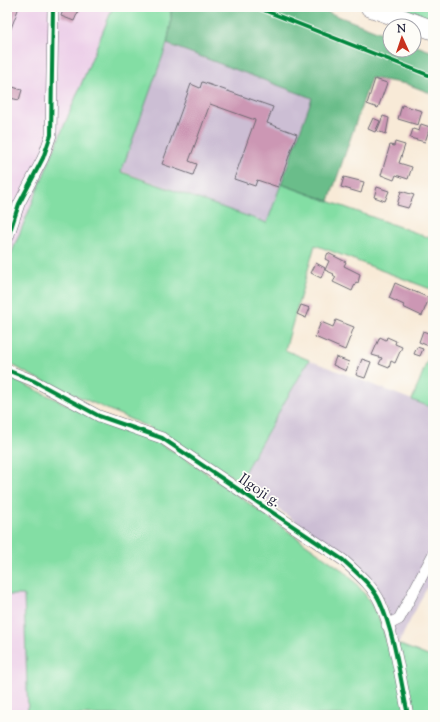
<svg xmlns="http://www.w3.org/2000/svg" width="440" height="722" font-family="'Sorts Mill Goudy',serif">
<style>
.built{fill:#edd0e9}
.industrial{fill:#ccbed4}
.green{fill:#83dea4;stroke:#528070}
.forest{fill:#6abd8a;stroke:#467062}
.building{fill:#cc97b4}
.lines{fill:none;stroke-linecap:round;stroke-linejoin:round}
.minor-casing{stroke:#6d6872;stroke-width:12}
.trunk-casing{stroke:#6d6872;stroke-width:20}
.minor{stroke:#fff;stroke-width:11}
.trunk{stroke:#fff;stroke-width:19}
.cycleway-casing{stroke:#fdfcf7;stroke-width:6}
.cycleway{stroke:#00873e;stroke-width:4}
.labels{text-anchor:middle;stroke-width:3.5;stroke-linejoin:round;paint-order:stroke}
.street-label{font-size:15px;fill:#22223b;stroke:#fdfcf7}
</style>
<rect width="100%" height="100%" fill="#fdfcf7"/>
<filter id="ink" filterUnits="userSpaceOnUse"><feTurbulence type="fractalNoise" baseFrequency=".025" numOctaves="2"/><feDisplacementMap in="SourceGraphic" scale="8" xChannelSelector="R" yChannelSelector="G"/><feConvolveMatrix kernelMatrix="1 2 1 2 8 2 1 2 1" color-interpolation-filters="sRGB"/></filter>
<filter id="wash" filterUnits="userSpaceOnUse"><feTurbulence type="fractalNoise" baseFrequency=".012" numOctaves="4" result="noise"/><feDisplacementMap in="SourceGraphic" scale="16" xChannelSelector="R" yChannelSelector="G"/><feGaussianBlur stdDeviation="0.9" result="paint"/><feColorMatrix in="noise" values="0 0 0 0 0 0 0 0 0 0 0 0 0 0 0 0 0 1.4 0 .05"/><feComposite in="paint" operator="in"/></filter>
<g filter="url(#wash)">
<rect width="100%" height="100%" fill="#f8ead7"/>
<g class="built">
<polygon points="7,7 113,7 7,264"/>
<polygon points="7,595 24,595 28,715 7,715"/>
</g>
<g class="industrial">
<polygon points="167,44 312,98 267,223 121,171"/>
<polygon points="309,360 433,408 433,576 398,644 384,604 349,560 239,481"/>
</g>
<g class="green">
<polygon points="113,7 166,7 171,11 171,23 167,44 121,172 267,223 281,184 433,239 433,290 315,245 285,350 309,360 239,481 148,427 34,377 7,362 7,264"/>
<polygon points="392,7 433,7 433,22"/>
<polygon points="433,346 433,408 412,400"/>
<path d="M7 376 112 426 153 440 184 457 345 572C367 594 381 614 387 645L398 644 433 658V715H28L24 595H7Z"/>
</g>
<polygon class="forest" points="166,7 314,7 390,36 390,50 414,50 414,45 433,52 433,94 407,84 371,78 329,201 281,184 312,98 167,44 171,23 171,11"/>
<g id="blocks">
<g class="building">
<polygon points="7,7 19,7 7,39"/>
<polygon points="64,7 80,7 74,21 61,16"/>
<polygon points="375,79 387,83 378,108 367,104"/>
<polygon points="202,82 273,107 267,123 297,134 278,187 257,180 255,186 234,179 255,120 210,104 189,161 197,164 193,175 162,164 191,84 200,88"/>
<polygon points="13,87 22,90 19,100 10,98"/>
<polygon points="402,105 422,111 418,125 398,119"/>
<polygon points="383,116 389,118 386,134 377,131"/>
<polygon points="373,118 380,121 375,132 368,129"/>
<polygon points="421,124 430,127 425,142 410,138 413,129 419,131"/>
<polygon points="395,142 405,145 399,163 412,167 408,179 396,175 394,180 381,175 390,145 394,146"/>
<polygon points="344,177 364,182 361,193 341,187"/>
<polygon points="377,187 389,191 385,201 374,197"/>
<polygon points="401,191 414,195 408,208 397,205"/>
<polygon points="328,253 346,262 344,266 360,274 358,283 356,282 352,291 333,282 336,277 333,275 334,274 325,270 329,261 325,259"/>
<polygon points="316,263 325,268 321,278 311,273"/>
<polygon points="395,283 429,298 422,316 403,307 404,305 389,298"/>
<polygon points="301,305 310,308 306,318 297,314"/>
<polygon points="336,320 354,327 345,350 315,337 321,322 333,327"/>
<polygon points="423,331 433,335 431,347 419,342"/>
<polygon points="380,337 386,340 387,337 396,341 395,344 402,347 395,363 391,361 389,368 379,364 382,358 372,355"/>
<polygon points="417,347 423,349 420,356 414,354"/>
<polygon points="336,357 349,362 346,371 333,365"/>
<polygon points="362,359 371,362 365,378 356,375"/>
</g>
</g>
</g>
<g filter="url(#ink)">
<use href="#blocks" fill-opacity="0" stroke="#6d6872" stroke-width="1"/>
<g class="lines">
<defs>
<g id="minor">
<polyline points="7,240 19,204 43,158 51,135 53,7"/>
<path d="M7 370 34 381 99 416 162 438 343 560C356 572 373 586 380 602 395 636 400 678 408 715"/>
<polyline points="387,625 399,619 433,555"/>
</g>
<polyline id="trunk" points="370,7 433,30"/>
</defs>
<use href="#minor" class="minor-casing"/>
<use href="#trunk" class="trunk-casing"/>
<use href="#minor" class="minor"/>
<use href="#trunk" class="trunk"/>
<defs>
<g id="cycleway">
<polyline points="256,7 433,77"/>
<polyline points="7,240 19,204 43,158 51,135 53,7"/>
<path d="M7 370 34 381 99 416 162 438 343 560C356 572 373 586 380 602 395 636 400 678 408 715"/>
</g>
</defs>
<use href="#cycleway" class="cycleway-casing"/>
<use href="#cycleway" class="cycleway"/>
</g>
</g>
<g class="labels">
<g class="street-label">
<text transform="translate(260 490) rotate(34)" y="5">Ilgoji g.</text>
</g>
</g>
<rect width="440" height="722" fill="none" stroke="#fdfcf7" stroke-width="24"/>
<g transform="translate(402 38) rotate(357)"><circle r="19" fill="#fdfcf7" stroke="#a5a5ac"/>
<path d="M0-3L7 15L0 10L-7 15Z" fill="#c8321e"/>
<text y="-6" font-size="11" font-weight="bold" text-anchor="middle" fill="#22223b">N</text>
</g>
</svg>
